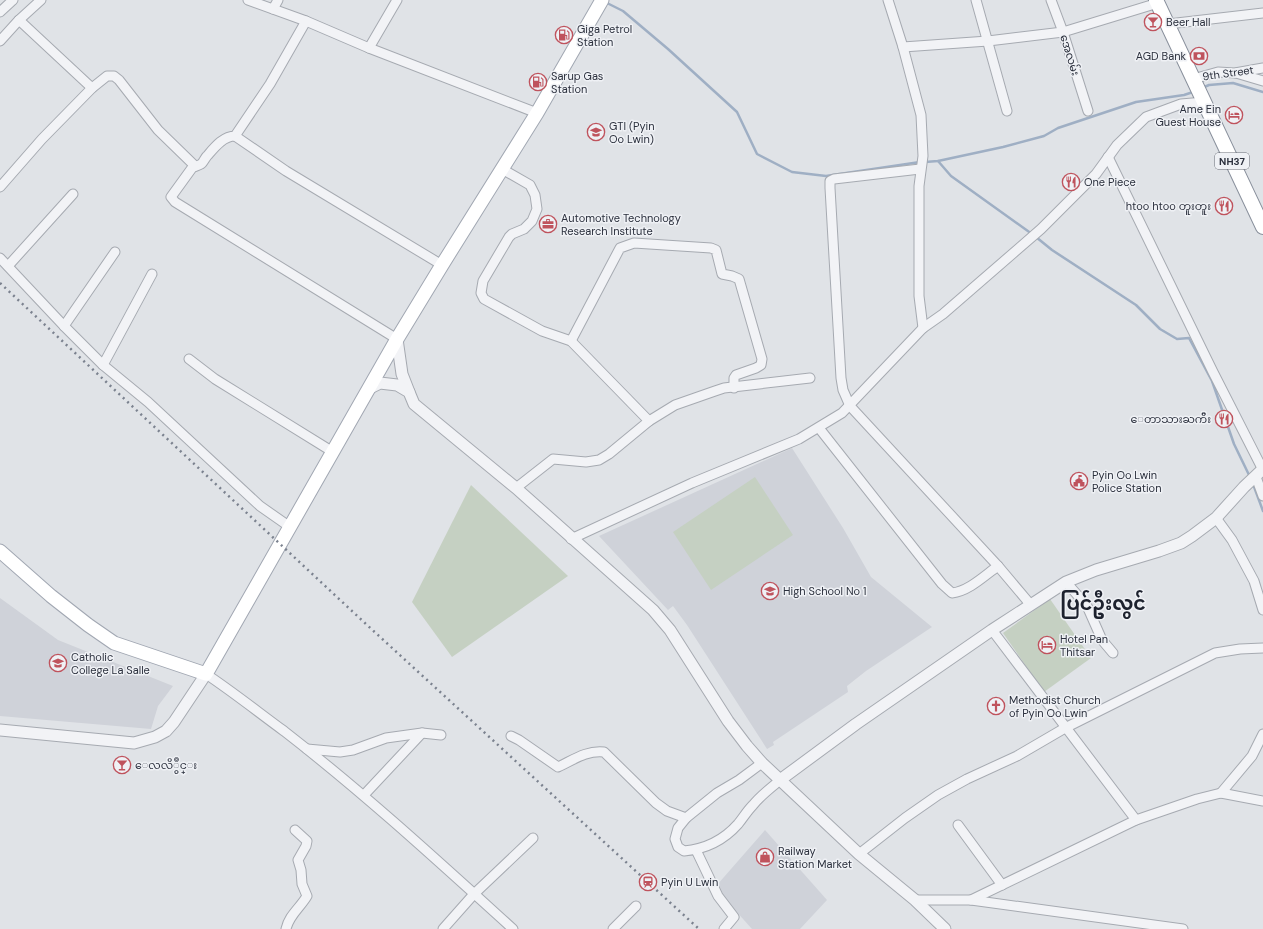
<svg xmlns="http://www.w3.org/2000/svg" width="1263" height="929" font-family="'DM Sans','Noto Sans Myanmar',sans-serif">
<style>
.built{fill:#cfd2d9}
.green{fill:#c5d0c2}
.lines{fill:none;stroke-linecap:round;stroke-linejoin:round}
.stream{stroke:#9fafc4;stroke-width:2.5}
.minor-casing{stroke:#a6aab1;stroke-width:11}
.tertiary-casing{stroke:#a6aab1;stroke-width:13}
.primary-casing{stroke:#a1a7b2;stroke-width:15}
.trunk-casing{stroke:#89909c;stroke-width:16}
.minor{stroke:#f2f3f6;stroke-width:9}
.tertiary{stroke:#f2f3f6;stroke-width:11}
.primary{stroke:#fff;stroke-width:13}
.trunk{stroke:#fff;stroke-width:14}
.rail{stroke:#7b828f;stroke-width:2.5;stroke-dasharray:2 4;stroke-linecap:butt}
.labels{text-anchor:middle;stroke-width:3;stroke-linejoin:round;paint-order:stroke}
.shield{fill:#eff1f5;stroke:#666a74;stroke-width:1}
.shield-label{font-size:10px;font-weight:bold;fill:#2b303d}
.poi-label{font-size:11px;fill:#2b303d;stroke:#eff1f5;text-anchor:start}
.street-label{font-size:11px;fill:#2b303d;stroke:#eff1f5}
.town-label{font-size:19px;font-weight:bold;fill:#1d222e;stroke:#eff1f5}
</style>
<rect width="100%" height="100%" fill="#e0e3e7"/>
<g class="built">
<polygon points="792,448 843,528 871,577 932,627 866,671 847,686 848,692 773,742 774,745 767,749 687,625 673,606 668,610 599,536"/>
<polygon points="0,598 58,640 173,686 158,706 151,729 0,716"/>
<polygon points="765,830 827,900 800,929 752,929 718,891 717,885"/>
</g>
<g class="green">
<polygon points="755,477 793,535 711,590 673,532"/>
<polygon points="471,485 568,576 452,657 412,602"/>
<polygon points="1050,599 1091,658 1044,692 1003,633"/>
</g>
<g class="lines">
<g class="stream">
<polyline points="605,2 623,11 668,49 737,112 757,154 792,172 826,176 920,162"/>
<polyline points="1202,88 1209,85 1233,83 1263,92"/>
<polyline points="938,161 951,176 1032,234"/>
<polyline points="925,162 938,161 1003,147 1044,136 1058,128 1136,102 1184,95 1193,92"/>
<polyline points="1036,237 1052,250 1136,305 1160,329 1177,339 1189,338 1212,381 1234,444 1250,477"/>
<polyline points="1253,484 1263,511"/>
</g>
<defs>
<g id="minor">
<polyline points="248,0 306,21 369,48 537,113"/>
<polyline points="888,0 903,47 921,115 923,156 919,186 919,296 923,328"/>
<polyline points="976,0 1007,111"/>
<polyline points="1051,0 1063,32 1088,111"/>
<polyline points="273,9 278,0"/>
<polyline points="0,12 13,0"/>
<polyline points="19,20 92,88"/>
<path d="M306 21 270 84 235 136C223 136 214 148 207 156 205 158 203 163 201 164 198 166 195 166 192 168L171 197 175 202 397 339"/>
<polyline points="1168,24 1263,13"/>
<polyline points="0,41 19,20 41,0"/>
<polyline points="903,47 988,41 1063,32 1158,3"/>
<polyline points="369,48 397,0"/>
<polyline points="1236,73 1263,81"/>
<polyline points="1193,79 1218,72 1235,73 1263,68"/>
<polyline points="235,136 286,171 442,265"/>
<polyline points="1108,157 1213,372 1263,470"/>
<polyline points="502,169 530,185 535,195 537,209 532,221 524,229 512,234 509,237 483,281 481,293 484,299 542,331 571,341 649,421"/>
<polyline points="920,169 834,179 830,181 830,188 841,378 843,390 850,406 998,566 1030,604"/>
<polyline points="0,187 42,139 92,88 107,76 114,76 119,80 158,130 195,166"/>
<polyline points="0,258 64,326 103,365 148,402 260,506 290,527"/>
<polyline points="8,266 73,194"/>
<polyline points="64,326 115,252"/>
<polyline points="571,341 620,248 634,243 711,248 716,250 722,274 732,276 739,279 762,359 761,365 756,368 736,375 734,378 734,388"/>
<polyline points="189,359 215,379 333,452"/>
<polyline points="103,365 152,274"/>
<path d="M819 428 942 584 952 593C969 591 984 576 998 566"/>
<polyline points="1256,477 1263,496"/>
<polyline points="516,488 553,459 586,462 599,460 609,454 649,421 675,405 715,391 724,388 810,378"/>
<polyline points="1216,518 1232,540 1254,581 1263,610"/>
<polyline points="571,539 692,483 799,439 842,413 923,328 943,314 1041,229 1096,174 1117,145 1146,117 1181,104 1204,102"/>
<polyline points="1066,582 1087,606 1102,640 1113,653"/>
<polyline points="992,630 1136,820"/>
<path d="M206 674C233 692 258 712 284 731 364 793 438 861 513 929"/>
<path d="M511 736 519 740 558 767C573 760 587 750 604 752L656 803 667 811 686 818"/>
<polyline points="307,749 340,752 353,750 386,738 422,733 441,735"/>
<path d="M762 763 739 780 717 793 686 818 678 828 675 839 678 847 684 851C706 849 723 841 738 824 743 818 747 811 753 805 761 795 771 788 780 780"/>
<polyline points="1221,793 1252,756 1263,734"/>
<polyline points="364,795 422,733"/>
<polyline points="958,825 1002,885"/>
<polyline points="696,850 718,896 734,917 724,929"/>
<polyline points="859,854 905,818 938,795 967,779 1017,756 1065,728 1215,653 1240,649 1263,648"/>
<polyline points="915,900 971,900 1183,929"/>
<polyline points="971,900 1136,820 1197,799 1221,793 1263,801"/>
<path d="M286 929C289 915 300 908 307 896L302 884 301 870 298 860 306 846 307 841 295 830"/>
<polyline points="443,929 474,894 533,838"/>
<polyline points="613,929 636,906"/>
</g>
<g id="tertiary">
<polyline points="397,339 402,374 409,392"/>
<polyline points="368,389 380,383 397,385 409,392 414,404 516,488 653,610 670,630 728,721 747,746 762,763 859,854 915,900 945,929"/>
<polyline points="0,730 134,743 155,737 166,731 174,722 206,674"/>
<polyline points="780,780 856,724 992,630 1066,582 1096,570 1159,551 1181,543 1192,536 1216,518 1244,487 1263,469"/>
</g>
<polyline id="primary" points="0,551 51,596 88,625 114,643 206,674 397,339 442,265 537,113 602,0"/>
<polyline id="trunk" points="1156,0 1263,227"/>
</defs>
<use href="#minor" class="minor-casing"/>
<use href="#tertiary" class="tertiary-casing"/>
<use href="#primary" class="primary-casing"/>
<use href="#trunk" class="trunk-casing"/>
<use href="#minor" class="minor"/>
<use href="#tertiary" class="tertiary"/>
<use href="#primary" class="primary"/>
<use href="#trunk" class="trunk"/>
<polyline class="rail" points="0,283 367,625 699,929"/>
</g>
<defs>
<symbol id="bar-ring" viewBox="-11 -11 22 22"><circle r="9.5" fill="#eff1f5" stroke="#bf535d" stroke-width="1.5"/><path d="M-6-5H6L.8 .8V4.5H3.5V6h-7V4.5H-.8V.8Z" fill="#bf535d"/></symbol>
<symbol id="fuel-ring" viewBox="-11 -11 22 22"><circle r="9.5" fill="#eff1f5" stroke="#bf535d" stroke-width="1.5"/><path d="M-5.5-6h7V0h2V4h1.3V-2.5L3-4.5l.8-.8L6-3V5H2.5V1h-1V6h-7ZM-4.2-4.7v3.2H.2V-4.7Z" fill="#bf535d"/></symbol>
<symbol id="bank-ring" viewBox="-11 -11 22 22"><circle r="9.5" fill="#eff1f5" stroke="#bf535d" stroke-width="1.5"/><path d="M-6-4H6V4H-6ZM0-2.3a2.3 2.3 0 1 0 0 4.6a2.3 2.3 0 1 0 0-4.6Z" fill="#bf535d"/></symbol>
<symbol id="hotel-ring" viewBox="-11 -11 22 22"><circle r="9.5" fill="#eff1f5" stroke="#bf535d" stroke-width="1.5"/><path d="M-6-4.5h1.5V1H6V5H4.5V3h-9V5H-6ZM-4 0a1.8 1.8 0 1 1 3.6 0ZM.5 0V-2.5h3Q6-2.5 6 0Z" fill="#bf535d"/></symbol>
<symbol id="university-ring" viewBox="-11 -11 22 22"><circle r="9.5" fill="#eff1f5" stroke="#bf535d" stroke-width="1.5"/><path d="M0-5L7-2L0 1L-7-2ZM-4 1L0 2.5L4 1V4Q0 6-4 4Z" fill="#bf535d"/></symbol>
<symbol id="restaurant-ring" viewBox="-11 -11 22 22"><circle r="9.5" fill="#eff1f5" stroke="#bf535d" stroke-width="1.5"/><path d="M-5-6h1v4h1v-4h1v4h1v-4h1v5L-1.5 .5V6h-2V.5L-5-1ZM5-6V6H3V1.5H1.5Q1.5-4 5-6Z" fill="#bf535d"/></symbol>
<symbol id="office-ring" viewBox="-11 -11 22 22"><circle r="9.5" fill="#eff1f5" stroke="#bf535d" stroke-width="1.5"/><path d="M-6-3h4V-5.5h4V-3h4V5H-6ZM-1-4.5V-3h2v-1.5ZM-6 0V1H6V0Z" fill="#bf535d"/></symbol>
<symbol id="civic-ring" viewBox="-11 -11 22 22"><circle r="9.5" fill="#eff1f5" stroke="#bf535d" stroke-width="1.5"/><path d="M-.6-6.5H3V-4.5H.6V-3L4-1V1h2V6H-6V1h2V-1L-.6-3ZM-1.2 2.5V6h2.4V2.5Z" fill="#bf535d"/></symbol>
<symbol id="school-ring" viewBox="-11 -11 22 22"><circle r="9.5" fill="#eff1f5" stroke="#bf535d" stroke-width="1.5"/><path d="M0-5L7-2L0 1L-7-2ZM-4 1L0 2.5L4 1V4Q0 6-4 4Z" fill="#bf535d"/></symbol>
<symbol id="church-ring" viewBox="-11 -11 22 22"><circle r="9.5" fill="#eff1f5" stroke="#bf535d" stroke-width="1.5"/><path d="M-1.2-6h2.4v3.5h3.3v2.4h-3.3V6h-2.4V-.1h-3.3v-2.4h3.3Z" fill="#bf535d"/></symbol>
<symbol id="shop-ring" viewBox="-11 -11 22 22"><circle r="9.5" fill="#eff1f5" stroke="#bf535d" stroke-width="1.5"/><path d="M-5-2.5h2.3a2.7 3.5 0 0 1 5.4 0H5L5.5 6h-11ZM-1.5-2.5h3a1.5 2.3 0 0 0-3 0Z" fill="#bf535d"/></symbol>
<symbol id="station-ring" viewBox="-11 -11 22 22"><circle r="9.5" fill="#eff1f5" stroke="#bf535d" stroke-width="1.5"/><path d="M-3-6H3Q5-6 5-4V2Q5 4 3 4L4.5 6H3L1.5 4h-3L-3 6H-4.5L-3 4Q-5 4-5 2V-4Q-5-6-3-6ZM-3.5-4v3h7v-3ZM-3.5 1v1.5H-2V1ZM2 1v1.5H3.5V1Z" fill="#bf535d"/></symbol>
</defs>
<g fill-rule="evenodd">
<use href="#bar-ring" x="1143" y="12" width="20" height="20"/>
<use href="#fuel-ring" x="554" y="25" width="20" height="20"/>
<use href="#bank-ring" x="1189" y="46" width="20" height="20"/>
<use href="#fuel-ring" x="528" y="72" width="20" height="20"/>
<use href="#hotel-ring" x="1224" y="105" width="20" height="20"/>
<use href="#university-ring" x="586" y="122" width="20" height="20"/>
<use href="#restaurant-ring" x="1061" y="172" width="20" height="20"/>
<use href="#restaurant-ring" x="1214" y="196" width="20" height="20"/>
<use href="#office-ring" x="538" y="214" width="20" height="20"/>
<use href="#restaurant-ring" x="1214" y="409" width="20" height="20"/>
<use href="#civic-ring" x="1069" y="471" width="20" height="20"/>
<use href="#school-ring" x="760" y="581" width="20" height="20"/>
<use href="#hotel-ring" x="1037" y="635" width="20" height="20"/>
<use href="#school-ring" x="48" y="653" width="20" height="20"/>
<use href="#church-ring" x="986" y="696" width="20" height="20"/>
<use href="#bar-ring" x="112" y="755" width="20" height="20"/>
<use href="#shop-ring" x="755" y="847" width="20" height="20"/>
<use href="#station-ring" x="638" y="872" width="20" height="20"/>
</g>
<g class="labels">
<rect class="shield" x="1215" y="153" width="34" height="16" rx="3"/>
<g class="shield-label">
<text x="1232" y="165">NH37</text>
</g>
<g class="poi-label">
<text x="1166" y="26">Beer Hall</text>
<text x="577" y="33">Giga Petrol<tspan x="577" dy="13">Station</tspan></text>
<text x="1186" y="60" text-anchor="end">AGD Bank</text>
<text x="551" y="80">Sarup Gas<tspan x="551" dy="13">Station</tspan></text>
<text x="1221" y="113" text-anchor="end">Ame Ein<tspan x="1221" dy="13">Guest House</tspan></text>
<text x="609" y="130">GTI (Pyin<tspan x="609" dy="13">Oo Lwin)</tspan></text>
<text x="1084" y="186">One Piece</text>
<text x="1211" y="210" text-anchor="end">htoo htoo တူးတူး</text>
<text x="561" y="222">Automotive Technology<tspan x="561" dy="13">Research Institute</tspan></text>
<text x="1211" y="423" text-anchor="end">ေတာသားႀကီး</text>
<text x="1092" y="479">Pyin Oo Lwin<tspan x="1092" dy="13">Police Station</tspan></text>
<text x="783" y="595">High School No 1</text>
<text x="1060" y="643">Hotel Pan<tspan x="1060" dy="13">Thitsar</tspan></text>
<text x="71" y="661">Catholic<tspan x="71" dy="13">College La Salle</tspan></text>
<text x="1009" y="704">Methodist Church<tspan x="1009" dy="13">of Pyin Oo Lwin</tspan></text>
<text x="135" y="769">ေလလိွဳင္း</text>
<text x="778" y="855">Railway<tspan x="778" dy="13">Station Market</tspan></text>
<text x="661" y="886">Pyin U Lwin</text>
</g>
<g class="street-label">
<text transform="translate(1070 55) rotate(73)" y="4">အေလမ်း</text>
<text transform="translate(1228 73) rotate(-8)" y="4">9th Street</text>
</g>
<g class="town-label">
<text x="1103" y="610">ပြင်ဦးလွင်</text>
</g>
</g>
</svg>
